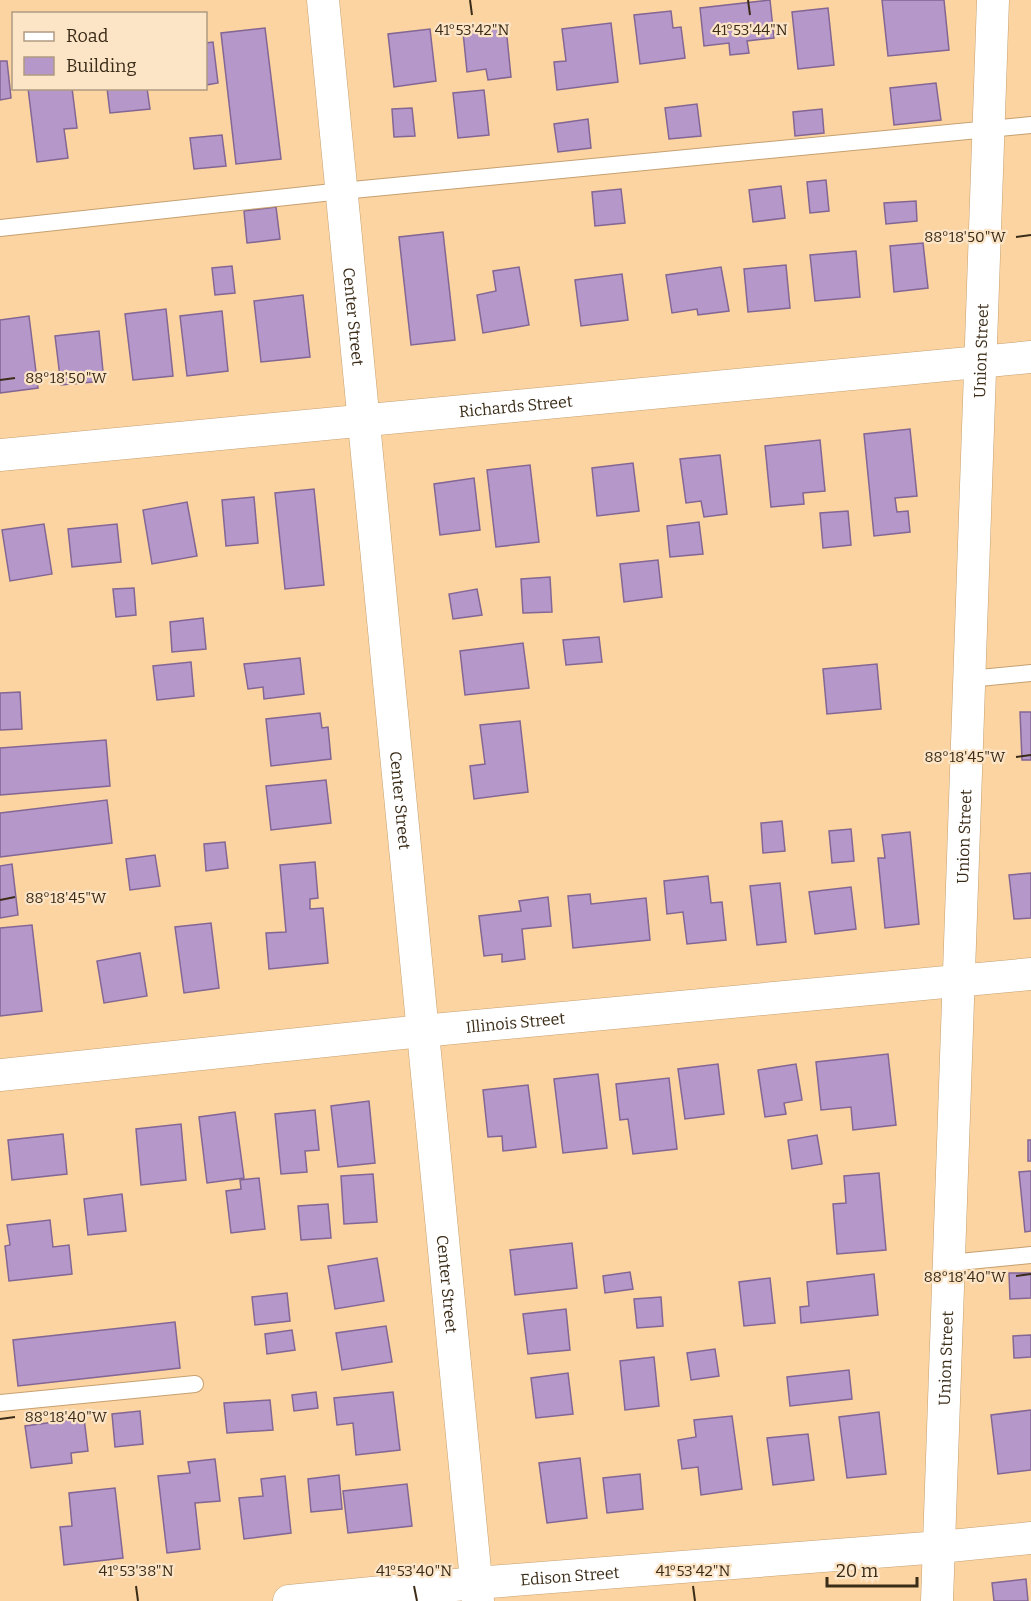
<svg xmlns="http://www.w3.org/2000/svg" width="1031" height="1601" font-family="Bitter,serif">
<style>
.building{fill:#b697c9;stroke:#836694;stroke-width:1.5}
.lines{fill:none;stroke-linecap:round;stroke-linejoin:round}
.lane-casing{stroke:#c6a070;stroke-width:18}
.street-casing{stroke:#c6a070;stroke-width:33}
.lane{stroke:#fff;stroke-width:16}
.street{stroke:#fff;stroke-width:32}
.ticks{fill:none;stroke:#3b2c18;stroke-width:2}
.labels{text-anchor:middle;stroke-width:4.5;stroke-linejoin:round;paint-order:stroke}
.street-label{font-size:16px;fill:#3b2c18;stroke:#fce4c7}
.ticks-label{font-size:15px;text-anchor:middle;fill:#3b2c18;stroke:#fce4c7;stroke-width:4.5;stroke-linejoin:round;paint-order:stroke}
</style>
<rect width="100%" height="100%" fill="#fbd4a2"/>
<g class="building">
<polygon points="770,0 774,38 747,41 749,53 730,55 729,43 704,46 700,8"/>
<polygon points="882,0 944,0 949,50 888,56"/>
<polygon points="828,8 834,65 798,69 792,12"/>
<polygon points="671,11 673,28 681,27 685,58 640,64 634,15"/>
<polygon points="611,23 618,82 557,90 554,62 566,61 562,29"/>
<polygon points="506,27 511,77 488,80 486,69 467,72 463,32"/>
<polygon points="265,28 281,159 236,164 221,33"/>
<polygon points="430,29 436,81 394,87 388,34"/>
<polygon points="213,42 218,83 206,85 206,43"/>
<polygon points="0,61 7,61 11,98 0,100"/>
<polygon points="936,83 941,120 894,125 890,88"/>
<polygon points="28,88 72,88 77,128 64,129 68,158 37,162"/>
<polygon points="107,88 147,88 150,109 110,113"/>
<polygon points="484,90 489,135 458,138 453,93"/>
<polygon points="697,104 701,136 669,139 665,108"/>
<polygon points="412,108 415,136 394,137 392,109"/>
<polygon points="822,109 824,133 795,136 793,112"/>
<polygon points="588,119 591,148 558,152 554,124"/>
<polygon points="222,135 226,166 194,169 190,138"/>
<polygon points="826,180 829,211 810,213 807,182"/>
<polygon points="781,186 785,218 753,222 749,190"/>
<polygon points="621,189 625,223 595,226 592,192"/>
<polygon points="916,201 917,221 886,224 884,203"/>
<polygon points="276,207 280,239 247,243 244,211"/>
<polygon points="443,232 455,340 411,345 399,237"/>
<polygon points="923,243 928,288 894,292 890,246"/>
<polygon points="856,251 860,297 815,301 810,255"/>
<polygon points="786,265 790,308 748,312 744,269"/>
<polygon points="232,266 235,293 215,295 212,268"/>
<polygon points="519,267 529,325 483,333 477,295 496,291 493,271"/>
<polygon points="721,267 729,311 698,315 697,309 672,313 666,275"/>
<polygon points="622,274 628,320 581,326 575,280"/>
<polygon points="303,295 310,357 261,362 254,301"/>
<polygon points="166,309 173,376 133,380 125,314"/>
<polygon points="222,311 228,371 187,376 180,316"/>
<polygon points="29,316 38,388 0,393 0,320"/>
<polygon points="99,331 104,381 61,385 55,336"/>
<polygon points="910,429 917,496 895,498 897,512 908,511 910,532 874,536 864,434"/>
<polygon points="820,440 825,491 803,493 804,504 771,507 765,446"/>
<polygon points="720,455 727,514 704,517 701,501 686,503 680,459"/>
<polygon points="633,463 639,511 597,516 592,468"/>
<polygon points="530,465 539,542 496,547 487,470"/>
<polygon points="474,478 480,530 440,535 434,484"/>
<polygon points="314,489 324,585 285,589 275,493"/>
<polygon points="254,497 258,543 226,546 222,500"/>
<polygon points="187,502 197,556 152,564 143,510"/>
<polygon points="848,511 851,545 823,548 820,513"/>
<polygon points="699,522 703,554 670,557 667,526"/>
<polygon points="44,524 52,574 10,581 2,530"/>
<polygon points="117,524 121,562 72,567 68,529"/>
<polygon points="658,560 662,597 624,602 620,564"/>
<polygon points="550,577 552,612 523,613 521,579"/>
<polygon points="134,588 136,615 116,617 113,589"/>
<polygon points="477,589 482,615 453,619 449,594"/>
<polygon points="203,618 206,649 172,652 170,622"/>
<polygon points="599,637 602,662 566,665 563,640"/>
<polygon points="523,643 529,688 465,695 460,651"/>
<polygon points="300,658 304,694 264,699 263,687 248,689 244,664"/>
<polygon points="191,662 194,696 157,700 153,666"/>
<polygon points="877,664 881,709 827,714 823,669"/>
<polygon points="20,692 22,729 0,730 0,693"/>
<polygon points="1020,712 1031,712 1031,760 1022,760"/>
<polygon points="320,713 322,728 328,727 331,759 271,766 266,719"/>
<polygon points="520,721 528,792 474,799 470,766 485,764 480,725"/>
<polygon points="106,740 110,786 0,795 0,748"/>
<polygon points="326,780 331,823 271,830 266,786"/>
<polygon points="107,800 112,843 0,857 0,813"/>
<polygon points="782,821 785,851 763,853 761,823"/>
<polygon points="851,829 854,861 832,863 829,831"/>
<polygon points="910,832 919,924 885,928 878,858 885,858 882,835"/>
<polygon points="225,842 228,868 206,871 204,844"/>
<polygon points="155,855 160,886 130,890 126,859"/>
<polygon points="315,862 318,898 310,899 310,909 323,908 328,963 269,969 266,933 286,932 280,865"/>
<polygon points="12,864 18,915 0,918 0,866"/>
<polygon points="1031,873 1031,918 1014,919 1009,875"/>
<polygon points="708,876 711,903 722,902 726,940 687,944 683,912 667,914 664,881"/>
<polygon points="780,883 786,942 757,945 750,886"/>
<polygon points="851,887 856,929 815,934 809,892"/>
<polygon points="590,894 591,904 646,898 650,940 573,948 568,896"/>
<polygon points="548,897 551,926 522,929 525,959 502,962 502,954 484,956 479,916 521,911 519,901"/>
<polygon points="211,923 219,988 184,993 175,927"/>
<polygon points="32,925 42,1011 0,1016 0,928"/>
<polygon points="140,953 147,996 104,1003 97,961"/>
<polygon points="888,1054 896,1125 853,1130 851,1107 821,1110 816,1062"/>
<polygon points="718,1064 724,1114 685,1119 678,1069"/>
<polygon points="796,1064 802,1100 784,1103 786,1114 765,1117 758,1070"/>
<polygon points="598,1074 607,1148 563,1153 554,1079"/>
<polygon points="669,1078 677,1149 633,1154 628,1119 620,1120 616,1084"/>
<polygon points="528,1085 536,1147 503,1151 502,1136 488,1137 483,1090"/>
<polygon points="369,1101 375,1163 338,1167 331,1106"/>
<polygon points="315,1110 319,1150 305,1151 307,1172 281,1174 275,1114"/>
<polygon points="235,1112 244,1178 207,1183 199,1117"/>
<polygon points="181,1124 186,1180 141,1185 136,1129"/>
<polygon points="63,1134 67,1174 12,1180 8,1140"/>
<polygon points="817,1135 822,1164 792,1169 788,1140"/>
<rect x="1028" y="1140" width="3" height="21"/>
<polygon points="1031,1171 1031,1231 1025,1232 1019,1172"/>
<polygon points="879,1173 886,1250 837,1254 833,1204 846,1203 844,1176"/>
<polygon points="373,1174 377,1222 344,1224 341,1176"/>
<polygon points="259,1178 265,1229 231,1233 226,1191 241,1189 240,1180"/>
<polygon points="122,1194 126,1231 88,1235 84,1199"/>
<polygon points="328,1204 331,1238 301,1240 298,1206"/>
<polygon points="50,1220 53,1247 69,1245 72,1274 9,1281 5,1246 10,1245 7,1225"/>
<polygon points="572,1243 577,1288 515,1295 510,1250"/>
<polygon points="377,1258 384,1301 335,1309 328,1266"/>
<polygon points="630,1272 633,1289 605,1293 603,1276"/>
<polygon points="1009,1273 1031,1273 1031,1298 1010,1299"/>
<polygon points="874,1274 878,1315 801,1323 800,1307 809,1306 807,1282"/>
<polygon points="770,1278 775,1323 744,1326 739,1282"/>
<polygon points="287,1293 290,1321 255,1325 252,1297"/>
<polygon points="661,1297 663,1326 637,1328 634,1299"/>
<polygon points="566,1309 570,1350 528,1354 523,1314"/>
<polygon points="175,1322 180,1368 18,1386 13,1340"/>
<polygon points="386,1326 392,1362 342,1370 336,1333"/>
<polygon points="292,1330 295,1350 267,1354 265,1334"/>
<polygon points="1031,1335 1031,1357 1014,1358 1013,1336"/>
<polygon points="715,1349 719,1376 691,1380 687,1353"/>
<polygon points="654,1357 659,1406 625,1410 620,1361"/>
<polygon points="849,1370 852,1399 790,1406 787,1377"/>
<polygon points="568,1373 573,1414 536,1418 531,1378"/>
<polygon points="316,1392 318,1408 294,1411 292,1395"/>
<polygon points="393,1392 400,1450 356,1455 353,1423 337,1425 334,1398"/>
<polygon points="270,1400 273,1430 227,1433 224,1403"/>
<polygon points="1031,1410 1031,1470 998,1474 991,1415"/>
<polygon points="140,1411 143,1444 115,1447 112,1414"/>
<polygon points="879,1412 886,1474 847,1478 839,1417"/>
<polygon points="732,1416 742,1489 701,1495 698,1467 682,1469 678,1440 696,1437 694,1420"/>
<polygon points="84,1418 88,1451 71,1453 72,1463 31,1468 25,1426"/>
<polygon points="808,1434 814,1480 773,1485 767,1438"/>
<polygon points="580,1458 587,1518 547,1523 539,1463"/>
<polygon points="215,1459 220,1501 195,1503 200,1549 167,1553 158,1476 190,1473 188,1462"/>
<polygon points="640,1474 643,1509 607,1513 603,1478"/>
<polygon points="339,1475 342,1509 311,1512 308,1479"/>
<polygon points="285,1476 291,1533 244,1539 239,1498 263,1496 261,1479"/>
<polygon points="407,1484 412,1526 348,1533 343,1491"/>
<polygon points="115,1488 123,1558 64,1565 60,1527 72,1526 69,1493"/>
<polygon points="1026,1579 1028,1601 994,1601 992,1583"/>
</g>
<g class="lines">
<defs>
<g id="lane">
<polyline points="0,228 342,191 1031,125"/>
<polyline points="969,679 1031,673"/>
<polyline points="949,1263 1031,1255"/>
<polyline points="0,1403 195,1384"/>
</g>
<g id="street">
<path id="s1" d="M323 0 478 1601"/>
<path id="s2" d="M0 455 1031 357"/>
<path id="s3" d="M0 1075 422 1031 1031 974"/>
<path id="s4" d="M289 1601 476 1583 940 1547 1031 1538"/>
<path id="s5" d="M937 1601 993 0"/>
</g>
</defs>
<use href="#lane" class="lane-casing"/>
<use href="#street" class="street-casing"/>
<use href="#lane" class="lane"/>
<use href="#street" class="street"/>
</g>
<path class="ticks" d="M470 0 472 15M748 0 750 15M1016 237 1031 235M0 380 15 378M1016 757 1031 755M0 900 15 897M1016 1276 1031 1274M0 1419 15 1417M136 1586 138 1601M414 1586 417 1601M693 1586 695 1601"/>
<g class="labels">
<g class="street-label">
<text dy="6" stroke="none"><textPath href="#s1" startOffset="318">Center Street</textPath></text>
<text dy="6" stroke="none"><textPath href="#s5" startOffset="1251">Union Street</textPath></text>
<text dy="6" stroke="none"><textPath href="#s2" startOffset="518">Richards Street</textPath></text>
<text dy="6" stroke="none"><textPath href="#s1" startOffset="804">Center Street</textPath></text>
<text dy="6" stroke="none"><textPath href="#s5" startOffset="765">Union Street</textPath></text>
<text dy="6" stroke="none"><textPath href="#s3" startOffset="518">Illinois Street</textPath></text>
<text dy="6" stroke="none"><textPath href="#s1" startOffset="1290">Center Street</textPath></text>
<text dy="6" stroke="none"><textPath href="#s5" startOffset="243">Union Street</textPath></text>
<text dy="6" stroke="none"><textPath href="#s4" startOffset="282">Edison Street</textPath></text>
</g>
</g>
<g class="ticks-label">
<text x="472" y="35">41°53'42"N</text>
<text x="750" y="35">41°53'44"N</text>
<text x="965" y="242">88°18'50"W</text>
<text x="66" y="383">88°18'50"W</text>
<text x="965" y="762">88°18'45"W</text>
<text x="66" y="903">88°18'45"W</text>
<text x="965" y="1282">88°18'40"W</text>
<text x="66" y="1422">88°18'40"W</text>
<text x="136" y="1576">41°53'38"N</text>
<text x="414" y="1576">41°53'40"N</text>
<text x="693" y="1576">41°53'42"N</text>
</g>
<rect x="12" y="12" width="195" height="78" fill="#fce4c7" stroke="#af9a81" stroke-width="1.5"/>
<rect x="24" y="32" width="30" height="9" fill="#ffffff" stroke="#af9a81" stroke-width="1.5"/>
<text x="66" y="42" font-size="18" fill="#3b2c18">Road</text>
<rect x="24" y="57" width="30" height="18" fill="#b697c9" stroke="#af9a81" stroke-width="1.5"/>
<text x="66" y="72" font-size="18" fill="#3b2c18">Building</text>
<path d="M827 1577v9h90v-9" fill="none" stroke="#3b2c18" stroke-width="3"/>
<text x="836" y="1577" font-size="18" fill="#3b2c18" stroke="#fce4c7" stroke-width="4.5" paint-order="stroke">20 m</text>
</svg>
